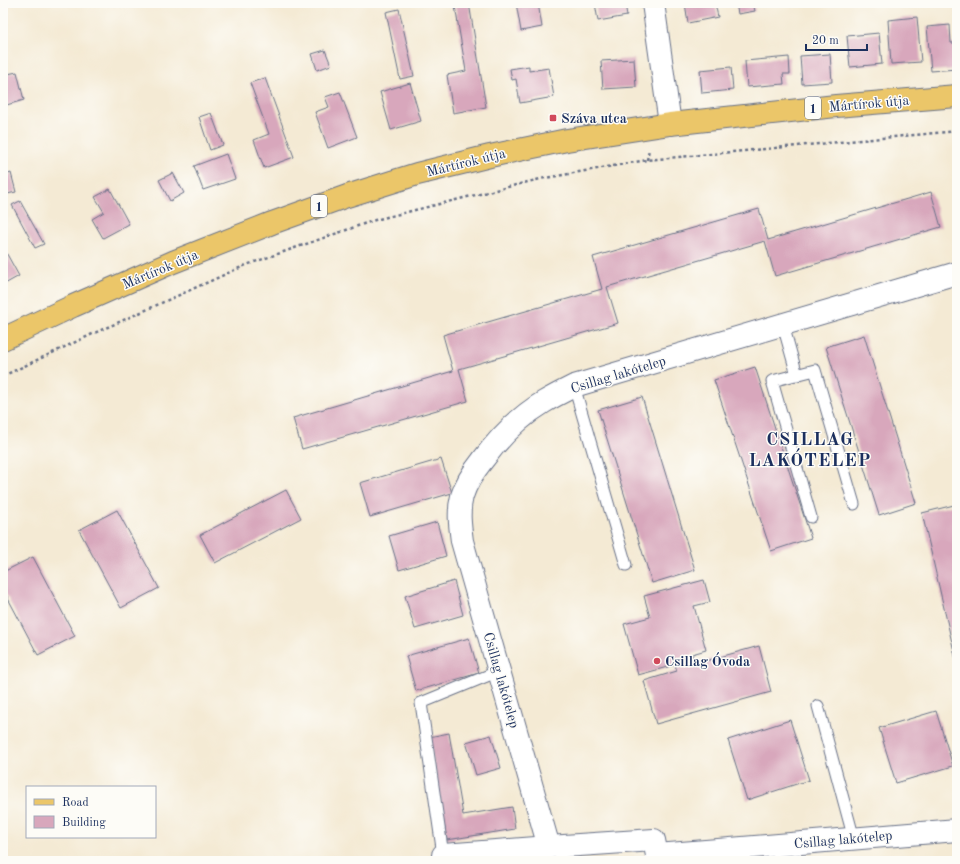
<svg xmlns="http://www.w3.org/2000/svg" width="960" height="864" font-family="'Old Standard TT',serif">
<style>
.building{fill:#d8a7bc}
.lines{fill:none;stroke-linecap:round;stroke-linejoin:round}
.service-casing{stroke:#677087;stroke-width:13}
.minor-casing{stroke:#677087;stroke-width:24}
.primary-casing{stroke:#677087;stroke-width:24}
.path{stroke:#677087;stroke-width:2.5;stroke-dasharray:3 3;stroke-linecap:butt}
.service{stroke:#fff;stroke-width:11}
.minor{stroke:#fff;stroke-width:22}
.primary{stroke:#ebc669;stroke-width:22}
.poi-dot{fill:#d1495b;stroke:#fdfcf7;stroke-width:1.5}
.labels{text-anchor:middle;stroke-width:3;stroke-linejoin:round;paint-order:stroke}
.shield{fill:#fdfcf7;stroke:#5f6c8c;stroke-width:1}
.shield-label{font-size:13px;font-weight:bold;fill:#1b2f5e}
.street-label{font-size:14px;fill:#1b2f5e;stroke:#fdfcf7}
.poi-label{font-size:14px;font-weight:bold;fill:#1b2f5e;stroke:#fdfcf7;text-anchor:start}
.district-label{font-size:18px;font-weight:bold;letter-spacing:1px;fill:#1b2f5e;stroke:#fdfcf7}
</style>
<rect width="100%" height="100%" fill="#fdfcf7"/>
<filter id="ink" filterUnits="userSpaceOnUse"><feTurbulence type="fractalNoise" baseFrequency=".025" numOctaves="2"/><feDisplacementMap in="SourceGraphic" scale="8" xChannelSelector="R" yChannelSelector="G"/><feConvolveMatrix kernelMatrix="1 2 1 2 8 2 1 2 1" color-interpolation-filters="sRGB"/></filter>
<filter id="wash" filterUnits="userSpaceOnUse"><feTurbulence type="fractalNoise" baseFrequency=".012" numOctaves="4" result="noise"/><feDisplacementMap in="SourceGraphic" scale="16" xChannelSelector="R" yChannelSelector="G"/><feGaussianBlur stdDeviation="0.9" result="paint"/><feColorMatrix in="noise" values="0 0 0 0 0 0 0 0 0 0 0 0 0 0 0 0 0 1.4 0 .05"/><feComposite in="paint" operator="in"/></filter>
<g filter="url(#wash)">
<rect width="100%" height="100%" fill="#f4ead4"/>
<g id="blocks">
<g class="building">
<polygon points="469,3 486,107 453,113 447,75 466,71 455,6"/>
<polygon points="516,3 538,3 542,27 521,31"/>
<polygon points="595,3 625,3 627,16 598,21"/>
<polygon points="685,3 715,3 718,17 688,23"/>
<polygon points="736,3 753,3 755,11 738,14"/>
<polygon points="399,9 414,76 400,79 386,12"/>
<polygon points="917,17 921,62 891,64 888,20"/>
<polygon points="950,25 951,43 957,43 957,69 931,71 927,27"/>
<polygon points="879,33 882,64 850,67 847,36"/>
<polygon points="325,50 331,65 317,70 312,54"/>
<polygon points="830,54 832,82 802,84 800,56"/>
<polygon points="789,57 790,74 783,74 784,84 747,87 745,61"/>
<polygon points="634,59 636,87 603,89 601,61"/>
<polygon points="529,66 529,71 549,68 554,97 520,103 516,79 512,80 510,69"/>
<polygon points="731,67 733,90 702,93 700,70"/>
<polygon points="17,72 24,100 3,106 3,75"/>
<polygon points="265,78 294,157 264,168 254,140 269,134 250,83"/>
<polygon points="410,83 421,121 391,130 380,92"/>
<polygon points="340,92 357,137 328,148 315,112 329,107 325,97"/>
<polygon points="211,113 223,145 210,150 199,117"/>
<polygon points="226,154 235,179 203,190 194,166"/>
<polygon points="11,173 16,192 3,195 3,176"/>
<polygon points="173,173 184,193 170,201 159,180"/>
<polygon points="110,189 129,224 103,238 92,219 104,212 95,197"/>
<polygon points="931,192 941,227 775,276 765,241 607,287 618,323 459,369 468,401 302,449 293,418 453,371 443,335 602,289 593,257 759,209 768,240"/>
<polygon points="20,201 44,244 35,248 12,205"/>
<polygon points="3,247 19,276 3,285"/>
<polygon points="864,335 916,503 879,515 826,347"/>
<polygon points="755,367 811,538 771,551 714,380"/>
<polygon points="642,397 695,570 652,583 598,410"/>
<polygon points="441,459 452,493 370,517 360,483"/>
<polygon points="286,490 301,518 215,563 200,535"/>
<polygon points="954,505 957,518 956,660 922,513"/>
<polygon points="117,510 159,588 121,608 79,530"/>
<polygon points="437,522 446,556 399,570 389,536"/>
<polygon points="33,557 75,636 38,655 3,589 3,572"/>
<polygon points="704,580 710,602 694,606 706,650 692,654 695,664 759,646 771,692 656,724 644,681 677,671 675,665 638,675 624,624 650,617 644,596"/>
<polygon points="454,581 463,615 415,629 405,596"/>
<polygon points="469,638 479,673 416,691 406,656"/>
<polygon points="936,711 953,766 896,783 879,728"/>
<polygon points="790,720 809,780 747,800 728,740"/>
<polygon points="449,733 463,815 512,807 515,829 447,840 429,737"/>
<polygon points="491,735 501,768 476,775 466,742"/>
</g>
</g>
</g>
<g filter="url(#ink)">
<use href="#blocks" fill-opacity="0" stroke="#677087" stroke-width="1"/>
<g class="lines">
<defs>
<g id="service">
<polyline points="783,325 797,375"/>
<polyline points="574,386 626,565"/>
<polyline points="811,517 772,381 815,370 854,504"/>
<polyline points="818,706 854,839"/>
<polyline points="443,855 421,703 499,671"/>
</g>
<g id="minor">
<polyline points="653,3 670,124"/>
<path d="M549 847 462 541C460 526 458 511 462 496 466 483 474 471 482 461 499 438 519 417 544 402 554 396 564 391 574 386L957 273"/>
<polyline points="443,855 549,847 654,840 658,861"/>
<polyline points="657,855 957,830"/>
</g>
<polyline id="primary" points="3,339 73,306 173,262 272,223 347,196 417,174 490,156 567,140 670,124 836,106 957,96"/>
</defs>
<use href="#service" class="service-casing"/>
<use href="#minor" class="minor-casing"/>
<use href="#primary" class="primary-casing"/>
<g class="path">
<polyline points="647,160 649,149"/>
<polyline points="3,376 99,331 246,265 375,220 540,179 647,160 957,131"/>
</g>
<use href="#service" class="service"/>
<use href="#minor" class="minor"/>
<use href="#primary" class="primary"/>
</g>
</g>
<g class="poi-dot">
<rect x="549" y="114" width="8" height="8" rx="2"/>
<circle cx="657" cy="661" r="4"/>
</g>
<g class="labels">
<g class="shield">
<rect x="805" y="97" width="16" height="22" rx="3"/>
<rect x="311" y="195" width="16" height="22" rx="3"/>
</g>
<g class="shield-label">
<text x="813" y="113">1</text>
<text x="319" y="211">1</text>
</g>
<g class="street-label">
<text transform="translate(869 103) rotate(-5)" y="5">Mártírok útja</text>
<text transform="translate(466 162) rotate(-14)" y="5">Mártírok útja</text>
<text transform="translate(160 269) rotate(-23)" y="5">Mártírok útja</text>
<text transform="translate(618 374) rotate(-17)" y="5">Csillag lakótelep</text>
<text transform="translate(502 680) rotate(74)" y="5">Csillag lakótelep</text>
<text transform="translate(843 839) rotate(-5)" y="5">Csillag lakótelep</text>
</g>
<g class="poi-label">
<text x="561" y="123">Száva utca</text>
<text x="665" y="666">Csillag Óvoda</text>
</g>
<g class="district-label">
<text x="810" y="445">CSILLAG<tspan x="810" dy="21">LAKÓTELEP</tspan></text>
</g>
</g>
<rect width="960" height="864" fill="none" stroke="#fdfcf7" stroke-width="16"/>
<rect x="26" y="786" width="130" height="52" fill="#fdfcf7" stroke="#a3aaba"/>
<rect x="34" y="799" width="20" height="6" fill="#ebc669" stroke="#a3aaba"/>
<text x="62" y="806" font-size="12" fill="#1b2f5e">Road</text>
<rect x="34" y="816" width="20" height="12" fill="#d8a7bc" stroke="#a3aaba"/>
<text x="62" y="826" font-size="12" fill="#1b2f5e">Building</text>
<path d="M806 44v6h61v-6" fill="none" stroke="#1b2f5e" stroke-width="2"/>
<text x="812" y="44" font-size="12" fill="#1b2f5e" stroke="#fdfcf7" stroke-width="3" paint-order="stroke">20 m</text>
</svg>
